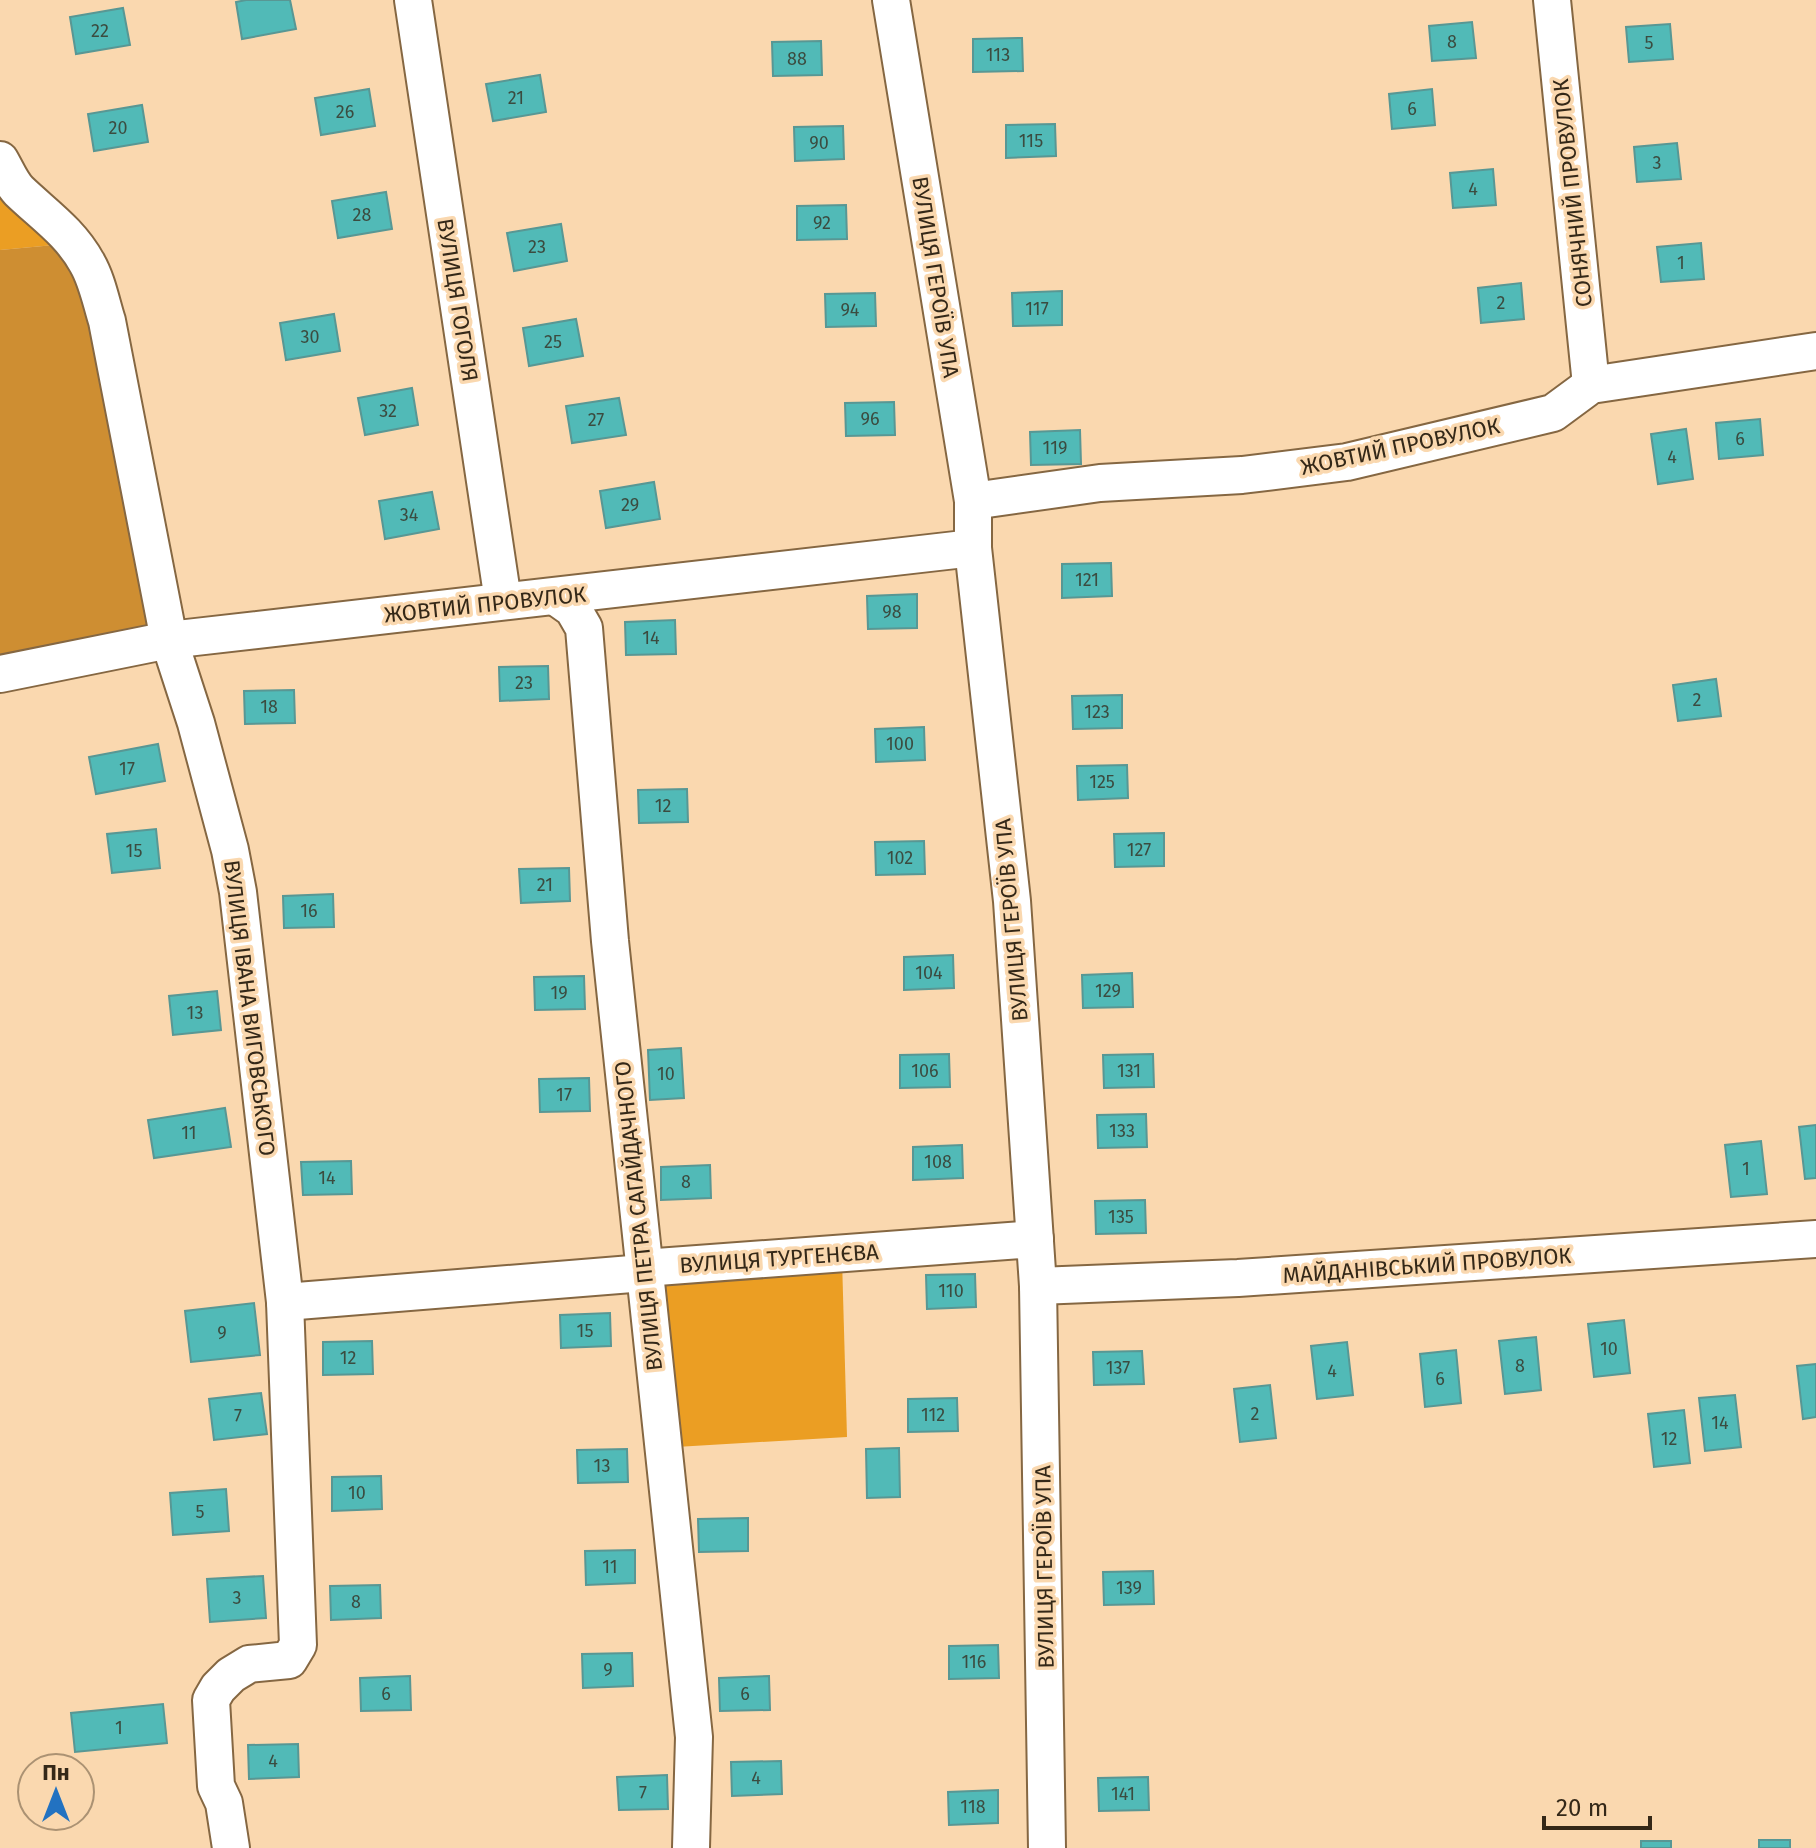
<svg xmlns="http://www.w3.org/2000/svg" width="1816" height="1848" font-family="'Fira Sans',sans-serif">
<style>
.green{fill:#eb9e23}
.forest{fill:#ce8e32}
.building{fill:#51bab7;stroke:#589794;stroke-width:2}
.lines{fill:none;stroke-linecap:round;stroke-linejoin:round}
.street-casing{stroke:#856742;stroke-width:40}
.street{stroke:#fff;stroke-width:36}
.labels{text-anchor:middle;stroke-width:7;stroke-linejoin:round;paint-order:stroke}
.number-label{font-size:18px;fill:#3b4c40}
.street-label{font-size:22px;fill:#342818;stroke:#fad8af}
</style>
<rect width="100%" height="100%" fill="#fad8af"/>
<g class="green">
<polygon points="0,190 65,244 0,250"/>
<polygon points="842,1259 847,1437 676,1447 659,1274"/>
</g>
<polygon class="forest" points="65,244 79,266 156,617 148,632 0,669 0,250"/>
<g class="building">
<polygon points="246,0 290,0 296,29 242,39 236,2"/>
<polygon points="123,8 130,45 76,54 70,17"/>
<polygon points="1472,22 1476,58 1432,61 1429,26"/>
<polygon points="1670,24 1673,59 1629,62 1626,27"/>
<polygon points="1022,38 1023,71 973,72 973,39"/>
<polygon points="821,41 822,75 773,76 772,42"/>
<polygon points="540,75 546,112 493,121 486,84"/>
<polygon points="369,89 375,126 321,135 315,98"/>
<polygon points="1432,89 1435,125 1392,129 1389,94"/>
<polygon points="142,105 148,142 94,151 88,114"/>
<polygon points="1055,124 1056,156 1006,158 1006,125"/>
<polygon points="843,126 844,159 795,161 794,127"/>
<polygon points="1677,143 1681,179 1637,182 1634,147"/>
<polygon points="1493,169 1496,205 1453,208 1450,173"/>
<polygon points="386,192 392,229 338,238 332,201"/>
<polygon points="846,205 847,239 797,240 797,206"/>
<polygon points="561,224 567,261 514,271 507,233"/>
<polygon points="1701,243 1704,279 1661,282 1657,247"/>
<polygon points="1521,283 1524,319 1481,323 1478,288"/>
<polygon points="1062,291 1062,325 1013,326 1012,293"/>
<polygon points="875,293 876,326 826,327 825,294"/>
<polygon points="334,314 340,351 286,360 280,323"/>
<polygon points="576,319 583,356 529,366 523,328"/>
<polygon points="412,388 418,425 365,435 358,398"/>
<polygon points="619,398 626,435 572,443 566,406"/>
<polygon points="894,402 895,435 846,436 845,403"/>
<polygon points="1760,419 1763,455 1719,459 1716,423"/>
<polygon points="1686,429 1693,479 1658,484 1651,434"/>
<polygon points="1080,430 1081,464 1031,465 1030,432"/>
<polygon points="654,482 660,519 606,528 600,491"/>
<polygon points="432,492 439,529 385,539 379,501"/>
<polygon points="1111,563 1112,596 1062,598 1062,564"/>
<polygon points="917,594 917,628 868,629 867,596"/>
<polygon points="675,620 676,654 626,655 625,622"/>
<polygon points="548,666 549,699 500,701 499,667"/>
<polygon points="1716,679 1721,716 1678,721 1673,685"/>
<polygon points="294,690 295,723 245,724 244,691"/>
<polygon points="1122,695 1122,728 1073,729 1072,696"/>
<polygon points="924,727 925,760 876,762 875,729"/>
<polygon points="158,744 165,781 96,794 89,757"/>
<polygon points="1127,765 1128,798 1078,800 1077,766"/>
<polygon points="687,789 688,822 639,823 638,790"/>
<polygon points="156,829 160,868 112,873 107,834"/>
<polygon points="1164,833 1164,866 1115,867 1114,834"/>
<polygon points="924,841 925,874 876,875 875,842"/>
<polygon points="569,868 570,901 521,903 519,869"/>
<polygon points="333,894 334,927 284,928 283,896"/>
<polygon points="953,955 954,988 904,990 904,957"/>
<polygon points="1132,973 1133,1007 1083,1008 1082,975"/>
<polygon points="584,976 585,1009 535,1010 534,977"/>
<polygon points="217,991 221,1030 173,1035 169,996"/>
<polygon points="681,1048 684,1098 650,1100 648,1050"/>
<polygon points="949,1054 950,1087 900,1088 900,1055"/>
<polygon points="1153,1054 1154,1087 1104,1088 1103,1055"/>
<polygon points="589,1078 590,1111 540,1112 539,1079"/>
<polygon points="225,1108 231,1147 154,1158 148,1120"/>
<polygon points="1146,1114 1147,1147 1098,1148 1097,1115"/>
<polygon points="1816,1125 1816,1178 1805,1179 1799,1127"/>
<polygon points="1761,1141 1767,1194 1731,1197 1725,1145"/>
<polygon points="962,1145 963,1178 913,1180 913,1147"/>
<polygon points="351,1161 352,1194 303,1195 301,1162"/>
<polygon points="710,1165 711,1198 661,1200 661,1167"/>
<polygon points="1145,1200 1146,1233 1096,1234 1095,1201"/>
<polygon points="975,1274 976,1307 927,1309 926,1275"/>
<polygon points="254,1303 260,1355 191,1362 185,1311"/>
<polygon points="610,1313 611,1346 561,1348 560,1315"/>
<polygon points="1624,1320 1630,1373 1594,1377 1588,1324"/>
<polygon points="1536,1337 1541,1390 1505,1394 1499,1341"/>
<polygon points="372,1341 373,1374 323,1375 323,1342"/>
<polygon points="1347,1342 1353,1395 1317,1399 1311,1346"/>
<polygon points="1456,1350 1461,1403 1425,1407 1420,1354"/>
<polygon points="1142,1351 1144,1384 1094,1385 1093,1352"/>
<polygon points="1816,1364 1816,1417 1803,1419 1797,1366"/>
<polygon points="1270,1385 1276,1438 1240,1442 1234,1389"/>
<polygon points="261,1393 267,1434 214,1440 209,1399"/>
<polygon points="1735,1395 1741,1447 1705,1451 1699,1398"/>
<polygon points="957,1398 958,1431 908,1432 908,1399"/>
<polygon points="1684,1410 1690,1463 1654,1467 1648,1414"/>
<polygon points="899,1448 900,1497 867,1498 866,1449"/>
<polygon points="627,1449 628,1482 578,1483 577,1450"/>
<polygon points="381,1476 382,1509 332,1511 332,1477"/>
<polygon points="226,1489 229,1531 173,1535 170,1493"/>
<polygon points="748,1518 748,1551 699,1552 698,1519"/>
<polygon points="635,1550 635,1583 586,1585 585,1551"/>
<polygon points="1153,1571 1154,1604 1104,1605 1103,1572"/>
<polygon points="263,1576 266,1618 210,1622 207,1579"/>
<polygon points="380,1585 381,1618 331,1620 330,1586"/>
<polygon points="998,1645 999,1678 949,1679 949,1646"/>
<polygon points="632,1653 633,1686 583,1688 582,1654"/>
<polygon points="410,1676 411,1710 361,1711 360,1678"/>
<polygon points="769,1676 770,1710 720,1711 719,1678"/>
<polygon points="163,1704 167,1743 75,1752 71,1713"/>
<polygon points="298,1744 299,1777 249,1779 248,1745"/>
<polygon points="781,1761 782,1794 732,1796 731,1762"/>
<polygon points="667,1775 668,1809 619,1810 617,1777"/>
<polygon points="1148,1777 1149,1810 1099,1811 1098,1778"/>
<polygon points="998,1790 998,1823 949,1825 948,1792"/>
<rect x="1759" y="1840" width="31" height="8"/>
<rect x="1641" y="1841" width="30" height="7"/>
</g>
<g class="lines">
<defs>
<g id="street">
<polyline points="413,0 503,601"/>
<polyline points="891,0 973,501 973,548 1012,901 1038,1286 1047,1848"/>
<polyline points="1552,0 1591,385"/>
<path d="M0 160C6 170 11 183 19 191 44 215 70 232 87 263 97 280 101 302 107 321L169 640 196 723 230 850 238 892 285 1302 298 1645 289 1660 249 1664 231 1675 218 1688 211 1700 216 1786 224 1803 231 1848"/>
<polyline points="973,501 1100,483 1242,475 1347,462 1553,413 1591,385 1816,351"/>
<polyline points="556,597 573,609 584,628 610,941 694,1737 691,1848"/>
<polyline points="0,674 169,640 973,548"/>
<polyline points="1038,1286 1238,1278 1816,1239"/>
<polyline points="285,1302 644,1273 657,1267 1035,1239"/>
</g>
</defs>
<use href="#street" class="street-casing"/>
<use href="#street" class="street"/>
</g>
<g class="labels">
<g class="number-label">
<text x="100" y="37">22</text>
<text x="1452" y="48">8</text>
<text x="1649" y="49">5</text>
<text x="998" y="61">113</text>
<text x="797" y="65">88</text>
<text x="516" y="104">21</text>
<text x="1412" y="115">6</text>
<text x="345" y="118">26</text>
<text x="118" y="134">20</text>
<text x="1031" y="147">115</text>
<text x="819" y="149">90</text>
<text x="1657" y="169">3</text>
<text x="1473" y="195">4</text>
<text x="362" y="221">28</text>
<text x="822" y="229">92</text>
<text x="537" y="253">23</text>
<text x="1681" y="269">1</text>
<text x="1501" y="309">2</text>
<text x="1037" y="315">117</text>
<text x="850" y="316">94</text>
<text x="310" y="343">30</text>
<text x="553" y="348">25</text>
<text x="388" y="417">32</text>
<text x="870" y="425">96</text>
<text x="596" y="426">27</text>
<text x="1740" y="445">6</text>
<text x="1055" y="454">119</text>
<text x="1672" y="463">4</text>
<text x="630" y="511">29</text>
<text x="409" y="521">34</text>
<text x="1087" y="586">121</text>
<text x="892" y="618">98</text>
<text x="651" y="644">14</text>
<text x="524" y="689">23</text>
<text x="1697" y="706">2</text>
<text x="269" y="713">18</text>
<text x="1097" y="718">123</text>
<text x="900" y="750">100</text>
<text x="127" y="775">17</text>
<text x="1102" y="788">125</text>
<text x="663" y="812">12</text>
<text x="1139" y="856">127</text>
<text x="134" y="857">15</text>
<text x="900" y="864">102</text>
<text x="545" y="891">21</text>
<text x="309" y="917">16</text>
<text x="929" y="979">104</text>
<text x="1108" y="997">129</text>
<text x="559" y="999">19</text>
<text x="195" y="1019">13</text>
<text x="925" y="1077">106</text>
<text x="1129" y="1077">131</text>
<text x="666" y="1080">10</text>
<text x="564" y="1101">17</text>
<text x="1122" y="1137">133</text>
<text x="189" y="1139">11</text>
<text x="938" y="1168">108</text>
<text x="1746" y="1175">1</text>
<text x="327" y="1184">14</text>
<text x="686" y="1188">8</text>
<text x="1121" y="1223">135</text>
<text x="951" y="1297">110</text>
<text x="585" y="1337">15</text>
<text x="222" y="1339">9</text>
<text x="1609" y="1355">10</text>
<text x="348" y="1364">12</text>
<text x="1520" y="1372">8</text>
<text x="1118" y="1374">137</text>
<text x="1332" y="1377">4</text>
<text x="1440" y="1385">6</text>
<text x="1255" y="1420">2</text>
<text x="933" y="1421">112</text>
<text x="238" y="1422">7</text>
<text x="1720" y="1429">14</text>
<text x="1669" y="1445">12</text>
<text x="602" y="1472">13</text>
<text x="357" y="1499">10</text>
<text x="200" y="1518">5</text>
<text x="610" y="1573">11</text>
<text x="1129" y="1594">139</text>
<text x="237" y="1604">3</text>
<text x="356" y="1608">8</text>
<text x="974" y="1668">116</text>
<text x="608" y="1676">9</text>
<text x="386" y="1700">6</text>
<text x="745" y="1700">6</text>
<text x="119" y="1734">1</text>
<text x="273" y="1767">4</text>
<text x="756" y="1784">4</text>
<text x="643" y="1799">7</text>
<text x="1123" y="1800">141</text>
<text x="973" y="1813">118</text>
</g>
<g class="street-label">
<text transform="translate(1572 193) rotate(-96)" y="8">СОНЯЧНИЙ ПРОВУЛОК</text>
<text transform="translate(936 277) rotate(81)" y="8">ВУЛИЦЯ ГЕРОЇВ УПА</text>
<text transform="translate(458 300) rotate(81)" y="8">ВУЛИЦЯ ГОГОЛЯ</text>
<text transform="translate(1400 446) rotate(-12)" y="8">ЖОВТИЙ ПРОВУЛОК</text>
<text transform="translate(485 604) rotate(-6)" y="8">ЖОВТИЙ ПРОВУЛОК</text>
<text transform="translate(1011 920) rotate(-95)" y="8">ВУЛИЦЯ ГЕРОЇВ УПА</text>
<text transform="translate(250 1008) rotate(83)" y="8">ВУЛИЦЯ ІВАНА ВИГОВСЬКОГО</text>
<text transform="translate(638 1216) rotate(-96)" y="8">ВУЛИЦЯ ПЕТРА САГАЙДАЧНОГО</text>
<text transform="translate(779 1258) rotate(-4)" y="8">ВУЛИЦЯ ТУРГЕНЄВА</text>
<text transform="translate(1427 1265) rotate(-4)" y="8">МАЙДАНІВСЬКИЙ ПРОВУЛОК</text>
<text transform="translate(1044 1567) rotate(-91)" y="8">ВУЛИЦЯ ГЕРОЇВ УПА</text>
</g>
</g>
<g transform="translate(56 1792)"><circle r="38" fill="#fad8af" stroke="#ab9273" stroke-width="2"/>
<path d="M0-6L14 30L0 20L-14 30Z" fill="#2272c1"/>
<text y="-12" font-size="22" font-weight="bold" text-anchor="middle" fill="#342818">Пн</text>
</g>
<path d="M1544 1816v12h106v-12" fill="none" stroke="#342818" stroke-width="4"/>
<text x="1556" y="1816" font-size="24" fill="#342818" stroke="#fad8af" stroke-width="6" paint-order="stroke">20 m</text>
</svg>
